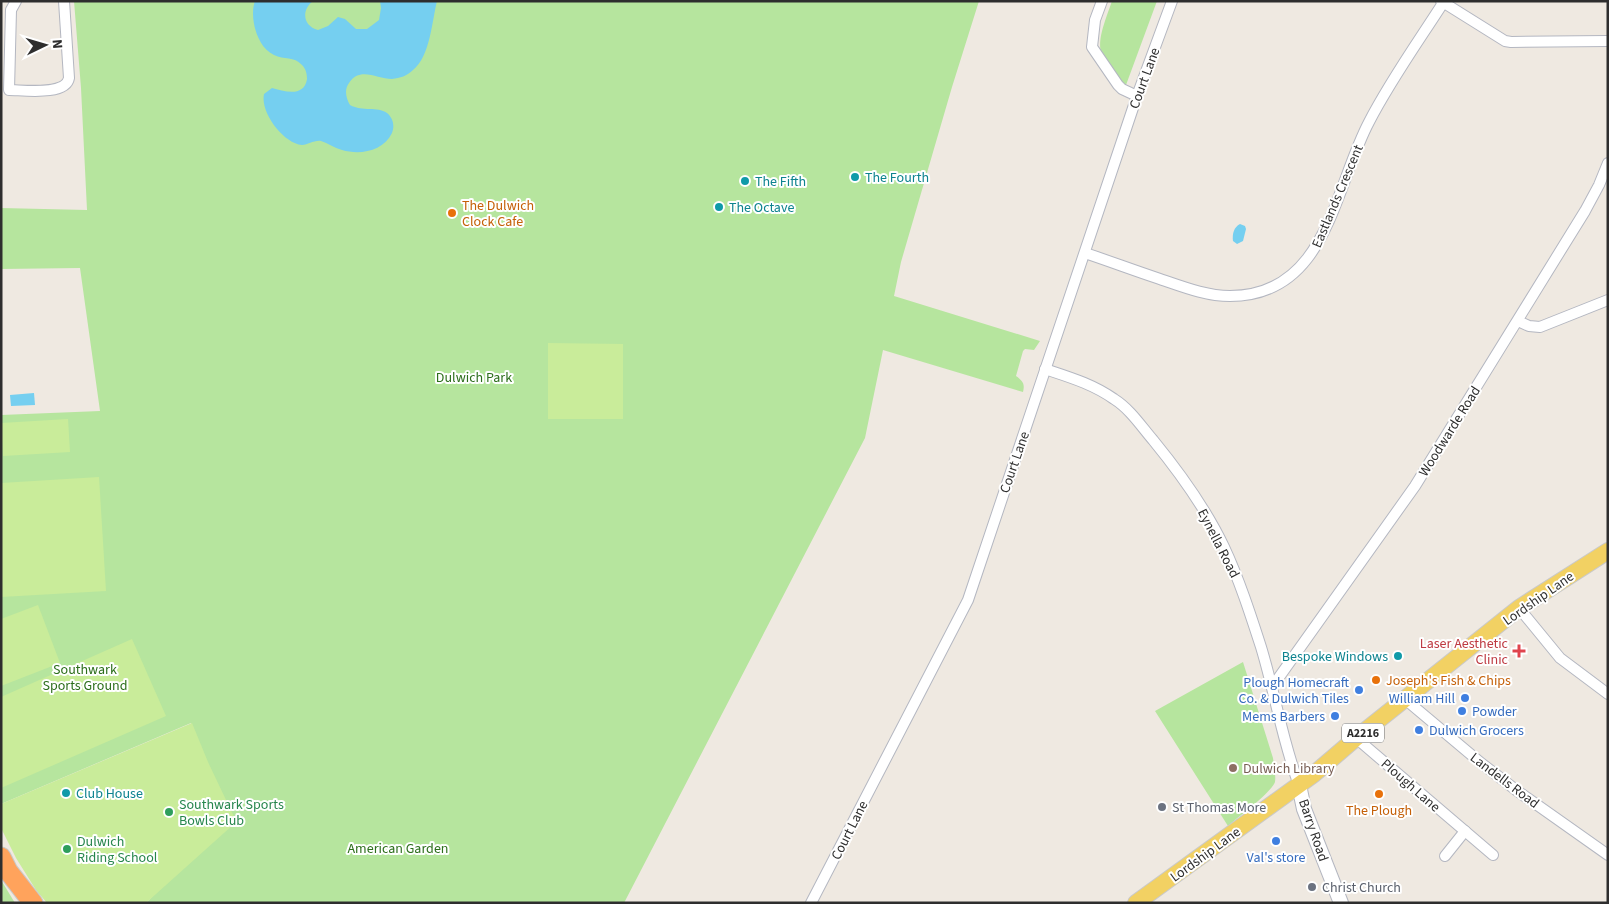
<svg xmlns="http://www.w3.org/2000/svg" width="1609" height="904" font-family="'Source Sans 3',sans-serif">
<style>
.green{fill:#b6e59e}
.pitch{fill:#c9ec9a}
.water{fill:#75cff0}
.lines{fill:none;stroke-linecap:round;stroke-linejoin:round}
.street-casing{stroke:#b4b7c1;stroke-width:12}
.secondary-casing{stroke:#b4b7c1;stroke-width:16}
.primary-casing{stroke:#c9c9c9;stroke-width:18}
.highway-casing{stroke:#c9c9c9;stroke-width:21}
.street{stroke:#fff;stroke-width:10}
.secondary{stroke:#fff;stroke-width:14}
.primary{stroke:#f2d163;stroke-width:16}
.highway{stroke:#ffa35c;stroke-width:19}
.culture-dot{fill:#0f9aa8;stroke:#fff;stroke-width:2}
.food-dot{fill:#e8710a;stroke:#fff;stroke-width:2}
.health-dot{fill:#e0444e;stroke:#fff;stroke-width:2}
.shop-dot{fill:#3f7fe0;stroke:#fff;stroke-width:2}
.education-dot{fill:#8d6e63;stroke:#fff;stroke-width:2}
.worship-dot{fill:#6b7280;stroke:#fff;stroke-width:2}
.leisure-dot{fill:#2e9e5b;stroke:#fff;stroke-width:2}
.labels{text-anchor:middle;stroke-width:4;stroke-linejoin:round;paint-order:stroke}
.shield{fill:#fff;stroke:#6d6d6d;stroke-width:1}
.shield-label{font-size:12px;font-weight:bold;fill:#2e2e2e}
.street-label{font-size:14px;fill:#2e2e2e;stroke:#fff}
.culture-label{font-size:14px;fill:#0d838f;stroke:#fff;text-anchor:start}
.food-label{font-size:14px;fill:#c56008;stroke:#fff;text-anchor:start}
.park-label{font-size:14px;fill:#2c6e1b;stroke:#fff}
.health-label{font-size:14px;fill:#be3a42;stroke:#fff;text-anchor:end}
.shop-label{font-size:14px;fill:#366cbe;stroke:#fff;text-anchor:end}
.education-label{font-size:14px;fill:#785e54;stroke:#fff;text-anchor:start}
.leisure-label{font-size:14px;fill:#27864d;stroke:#fff;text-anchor:start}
.worship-label{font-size:14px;fill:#5b616d;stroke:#fff;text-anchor:start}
</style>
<rect width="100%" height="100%" fill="#efe9e1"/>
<g class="green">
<path d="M74 1H979L952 87 901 262 894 296 1040 341 1034 350 1025 349 1023 351 1016 376C1023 381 1025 384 1023 392L883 350 865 438 624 903H146L163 886 191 723 1 804V415L100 411 80 268 1 269V208L87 210 81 88Z"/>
<path d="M1112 1H1157L1126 85C1090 55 1098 41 1112 1Z"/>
<path d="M1243 662 1273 758C1274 766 1276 775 1275 782 1272 792 1237 818 1228 826L1155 711Z"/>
<polygon points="1,880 15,903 1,903"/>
</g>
<g class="pitch">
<polygon points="548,343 623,344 623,419 548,419"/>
<polygon points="68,419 70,452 3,456 1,423"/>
<polygon points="99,477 106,591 1,597 1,483"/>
<polygon points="38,605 60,663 1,686 1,619"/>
<polygon points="132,639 166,716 1,788 1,697"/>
<polygon points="192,723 208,762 236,821 234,824 146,903 47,903 36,890 16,858 1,828 1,804"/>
</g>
<g class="water">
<path d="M255 1H313C301 10 303 26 318 30L328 26 338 17 345 19 356 29H367L379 20 381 8 380 1H437C432 21 430 57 413 70 407 76 400 78 392 79 377 79 360 66 349 83 344 90 346 98 350 105 363 112 377 106 387 113 393 118 395 126 392 133 383 152 359 155 342 150 334 148 328 143 321 141 314 140 308 145 302 145 283 143 260 112 264 94L272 88C284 91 304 98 307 79 307 74 306 69 302 65 294 56 284 60 274 55 257 48 249 17 255 1Z"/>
<path d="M1240 224 1245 226 1246 229 1243 241 1237 244 1233 241C1232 234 1234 227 1240 224Z"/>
<polygon points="34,393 35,405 11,406 10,395"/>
</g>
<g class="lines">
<defs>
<g id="street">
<path d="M16 1 11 10 9 90C23 90 66 96 69 78L64 1"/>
<polyline points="1102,1 1095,20 1092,47 1118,85 1122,89 1137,96"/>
<polyline points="1441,1 1505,41 1511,42 1608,41"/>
<path d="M1085 253C1109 261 1133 270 1157 278 1181 286 1205 296 1230 296 1327 296 1334 188 1369 122 1390 81 1418 42 1443 3"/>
<polyline points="1518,321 1529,326 1540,327 1608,300"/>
<path d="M1045 369C1069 377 1093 384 1114 399 1130 409 1141 426 1153 440 1180 473 1206 509 1224 547 1239 579 1250 613 1261 647 1275 693 1282 740 1299 785"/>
<polyline points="1519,608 1560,658 1608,694"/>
<polyline points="1272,687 1415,486 1585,211 1599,185 1608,163"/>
<polyline points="1406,700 1481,763 1516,790 1608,855"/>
<polyline points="1356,738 1493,855"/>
<polyline points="1445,856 1465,831"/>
<polyline points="811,903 968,600 1137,96 1172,1"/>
</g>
<polyline id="secondary" points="1299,785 1304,809 1341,903"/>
<polyline id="primary" points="1136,903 1314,774 1356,738 1519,608 1608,551"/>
<polyline id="highway" points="1,857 8,871 33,903"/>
</defs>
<use href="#street" class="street-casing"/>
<use href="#secondary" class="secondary-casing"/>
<use href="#primary" class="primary-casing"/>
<use href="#highway" class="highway-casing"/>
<use href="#street" class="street"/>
<use href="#secondary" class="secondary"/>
<use href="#primary" class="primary"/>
<use href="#highway" class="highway"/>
</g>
<g class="culture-dot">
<circle cx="855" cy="177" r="5"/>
<circle cx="745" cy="181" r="5"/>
<circle cx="719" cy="207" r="5"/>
<circle cx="1398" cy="656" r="5"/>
<circle cx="66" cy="793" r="5"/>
</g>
<g class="food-dot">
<circle cx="452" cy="213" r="5"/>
<circle cx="1376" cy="680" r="5"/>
<circle cx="1379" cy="794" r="5"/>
</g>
<path class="health-dot" d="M1516.5 643.5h5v5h5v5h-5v5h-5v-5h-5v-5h5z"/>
<g class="shop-dot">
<circle cx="1359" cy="690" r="5"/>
<circle cx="1465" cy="698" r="5"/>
<circle cx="1462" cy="711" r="5"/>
<circle cx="1335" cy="716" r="5"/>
<circle cx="1419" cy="730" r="5"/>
<circle cx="1276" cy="841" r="5"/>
</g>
<circle class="education-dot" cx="1233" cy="768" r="5"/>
<g class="worship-dot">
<circle cx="1162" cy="807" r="5"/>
<circle cx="1312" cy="887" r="5"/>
</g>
<g class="leisure-dot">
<circle cx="169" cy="812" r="5"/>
<circle cx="67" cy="849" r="5"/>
</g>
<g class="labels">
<rect class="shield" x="1342" y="723.5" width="42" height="19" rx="4"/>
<g class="shield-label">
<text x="1363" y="737">A2216</text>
</g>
<g class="street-label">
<text transform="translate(1144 78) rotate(-70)" y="5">Court Lane</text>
<text transform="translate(1337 196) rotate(-67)" y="5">Eastlands Crescent</text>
<text transform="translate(1449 431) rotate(-58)" y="5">Woodwarde Road</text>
<text transform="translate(1014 462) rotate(-71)" y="5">Court Lane</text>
<text transform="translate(1219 543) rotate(63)" y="5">Eynella Road</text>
<text transform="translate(1538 598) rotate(-35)" y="5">Lordship Lane</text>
<text transform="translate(1505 780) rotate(37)" y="5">Landells Road</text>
<text transform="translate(1411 785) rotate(41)" y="5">Plough Lane</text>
<text transform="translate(849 830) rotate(-63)" y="5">Court Lane</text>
<text transform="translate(1314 830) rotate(71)" y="5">Barry Road</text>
<text transform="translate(1205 854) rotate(-36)" y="5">Lordship Lane</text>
</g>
<g class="culture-label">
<text x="865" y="182">The Fourth</text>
<text x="755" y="186">The Fifth</text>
<text x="729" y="212">The Octave</text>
<text x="1388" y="661" text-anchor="end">Bespoke Windows</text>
<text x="76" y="798">Club House</text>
</g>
<g class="food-label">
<text x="462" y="210">The Dulwich<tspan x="462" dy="16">Clock Cafe</tspan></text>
<text x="1386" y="685">Joseph's Fish &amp; Chips</text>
<text x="1379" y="815" text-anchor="middle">The Plough</text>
</g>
<g class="park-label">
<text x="474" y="382">Dulwich Park</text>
<text x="85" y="674">Southwark<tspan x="85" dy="16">Sports Ground</tspan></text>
<text x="398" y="853">American Garden</text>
</g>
<g class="health-label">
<text x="1508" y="648">Laser Aesthetic<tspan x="1508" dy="16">Clinic</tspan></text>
</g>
<g class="shop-label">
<text x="1349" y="687">Plough Homecraft<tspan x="1349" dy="16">Co. &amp; Dulwich Tiles</tspan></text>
<text x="1455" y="703">William Hill</text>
<text x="1472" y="716" text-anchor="start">Powder</text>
<text x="1325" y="721">Mems Barbers</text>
<text x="1429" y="735" text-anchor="start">Dulwich Grocers</text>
<text x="1276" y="862" text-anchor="middle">Val's store</text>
</g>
<g class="education-label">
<text x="1243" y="773">Dulwich Library</text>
</g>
<g class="leisure-label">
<text x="179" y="809">Southwark Sports<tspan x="179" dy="16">Bowls Club</tspan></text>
<text x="77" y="846">Dulwich<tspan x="77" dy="16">Riding School</tspan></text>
</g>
<g class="worship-label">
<text x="1172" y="812">St Thomas More</text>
<text x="1322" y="892">Christ Church</text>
</g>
</g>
<rect width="1609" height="904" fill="none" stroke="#2e2e2e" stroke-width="5"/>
<g transform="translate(45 45) rotate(85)" stroke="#ffffff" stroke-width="4" paint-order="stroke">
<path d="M0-4L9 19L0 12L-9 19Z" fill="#2e2e2e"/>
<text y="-8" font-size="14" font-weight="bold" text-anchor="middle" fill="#2e2e2e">N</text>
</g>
</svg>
